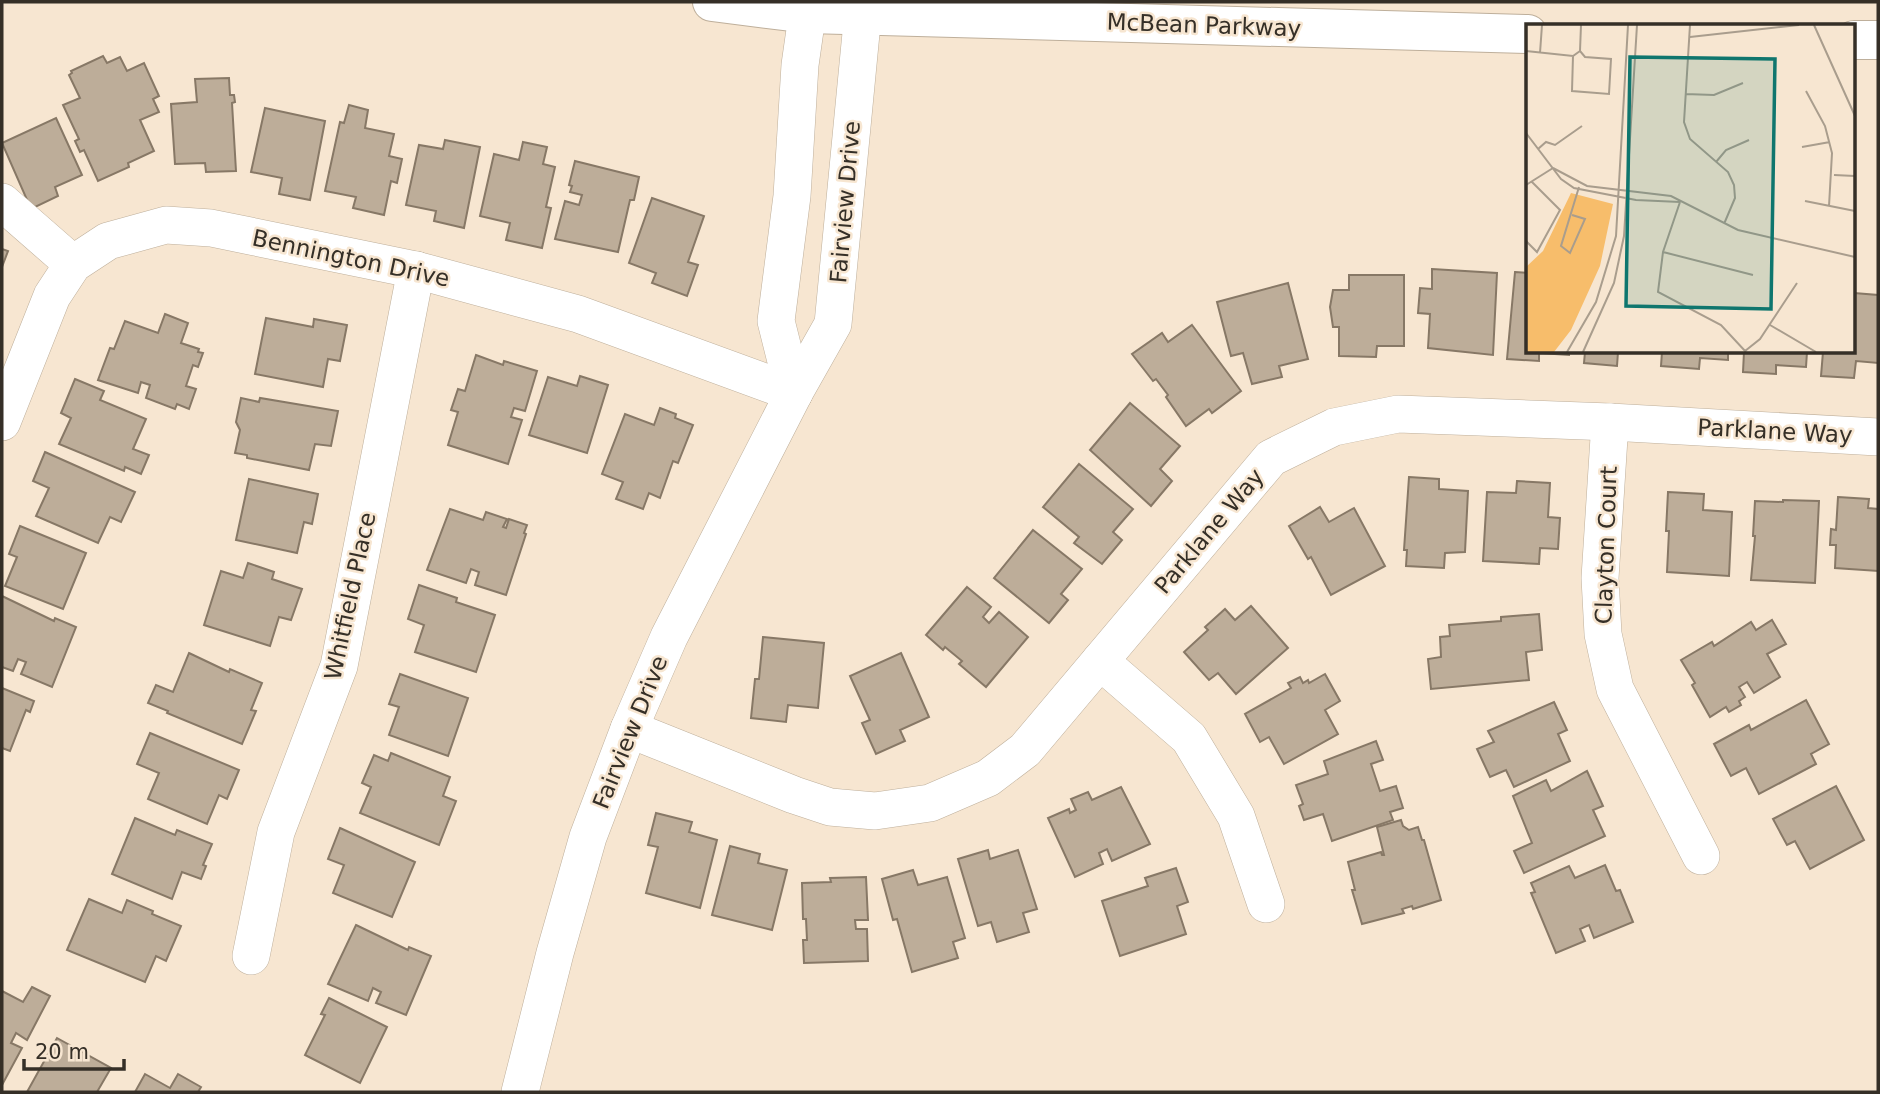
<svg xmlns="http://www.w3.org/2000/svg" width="1880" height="1094" font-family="'DejaVu Sans',sans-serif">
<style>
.building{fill:#bdad99;stroke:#877866;stroke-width:2}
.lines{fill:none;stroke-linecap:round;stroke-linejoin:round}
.minor-casing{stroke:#beaf9b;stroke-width:38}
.major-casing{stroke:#beaf9b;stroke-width:40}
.minor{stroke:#fff;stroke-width:37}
.major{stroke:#fff;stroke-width:38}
.labels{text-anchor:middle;stroke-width:5;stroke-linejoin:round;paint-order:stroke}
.street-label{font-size:23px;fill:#352f27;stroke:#f7e6d1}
.inset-road{fill:none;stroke:#a99d8d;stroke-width:2}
.view{fill:#0f766e;fill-opacity:0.15;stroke:#0f766e;stroke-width:3.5}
.inset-edge{fill:none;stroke:#352f27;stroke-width:3.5}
</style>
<rect width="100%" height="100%" fill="#f7e6d1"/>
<g class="building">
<polygon points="103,56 107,63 120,57 127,71 144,63 159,96 153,99 159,112 140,120 154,151 128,163 129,167 98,181 84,150 80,152 75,141 79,139 63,105 80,98 69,75 72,73 71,71"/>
<polygon points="229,78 230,95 234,95 235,102 232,103 236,171 206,172 205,163 175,164 171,104 197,102 195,79"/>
<polygon points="349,105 368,110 365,128 394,134 389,156 402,159 397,183 391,181 384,215 353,208 356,197 325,191 340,122 344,123"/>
<polygon points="265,108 325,121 310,200 279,194 282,178 251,172"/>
<polygon points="56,118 82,175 55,187 58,196 31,209 2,143"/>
<polygon points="445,140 480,147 464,228 434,221 436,211 406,205 419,145 443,149"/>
<polygon points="523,142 547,147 543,164 555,167 546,207 551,208 542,248 506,240 510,223 480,216 494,154 519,160"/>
<polygon points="575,161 639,177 634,200 630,200 618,252 555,239 565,201 579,205 582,195 570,192 572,186 569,185"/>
<polygon points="652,198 704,216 688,262 698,265 687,296 652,283 656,273 629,263"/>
<polygon points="2,249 8,251 2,267"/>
<polygon points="1432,269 1497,273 1493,355 1428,348 1430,314 1418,313 1420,288 1432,289"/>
<polygon points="1515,272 1528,273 1528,352 1569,352 1569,355 1539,353 1539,361 1507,359"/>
<polygon points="1349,275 1404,275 1404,346 1377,346 1376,357 1339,356 1339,327 1333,327 1330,307 1333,290 1349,290"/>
<polygon points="1288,283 1308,359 1279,366 1282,377 1252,384 1243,353 1231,356 1217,302"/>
<polygon points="1854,293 1878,295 1878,363 1856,361 1854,378 1821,376 1823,352 1854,352"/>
<polygon points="165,314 188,323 181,343 199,349 198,352 203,353 198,367 193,365 186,386 196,389 189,409 177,404 175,409 146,398 150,385 141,382 138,393 98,380 110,348 114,349 125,321 158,333"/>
<polygon points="266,318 313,327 314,319 347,325 340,361 328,359 323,387 255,374"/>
<polygon points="1192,325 1241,391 1212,413 1209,409 1186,426 1166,397 1168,395 1156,379 1153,381 1132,354 1162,333 1168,342"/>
<polygon points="1585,352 1618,352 1617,366 1584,363"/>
<polygon points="1662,352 1728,352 1728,360 1700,358 1699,369 1661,366"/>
<polygon points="1744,352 1807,352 1806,367 1776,365 1776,374 1743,372"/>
<polygon points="476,355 503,365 504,361 537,371 525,411 514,408 511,417 522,420 508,464 448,445 458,412 451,410 458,389 465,391"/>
<polygon points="580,376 608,385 587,453 529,435 548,377 577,386"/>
<polygon points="75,379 104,391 100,400 146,419 133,449 149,455 141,474 125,467 124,471 59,444 71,418 61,413"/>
<polygon points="241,398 259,402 260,398 338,411 331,446 315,444 309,470 247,458 247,455 235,453 240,430 236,422"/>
<polygon points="1130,403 1180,446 1160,469 1172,481 1151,506 1090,450"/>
<polygon points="660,408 676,414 675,418 693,425 678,463 673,461 660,498 649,493 643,509 616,499 623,482 602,474 625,414 654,425"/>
<polygon points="45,452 135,492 121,522 110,517 98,543 36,516 49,488 33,481"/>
<polygon points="1079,464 1133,509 1113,532 1122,540 1102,564 1074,543 1079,537 1043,507"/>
<polygon points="1409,477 1439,479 1439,489 1468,491 1465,552 1445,553 1444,568 1406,566 1407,550 1404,550"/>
<polygon points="249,479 318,494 312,524 304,522 297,553 236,540"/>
<polygon points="1517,481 1550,483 1548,517 1560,518 1558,549 1540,548 1539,564 1483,561 1487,492 1516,493"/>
<polygon points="1668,492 1704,494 1703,510 1732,512 1729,576 1667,572 1669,531 1666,531"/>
<polygon points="1838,497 1869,499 1868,508 1878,509 1878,571 1835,568 1836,545 1830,545 1831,529 1836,530"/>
<polygon points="1783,500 1819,501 1815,583 1751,580 1755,536 1753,536 1755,501 1783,502"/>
<polygon points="1320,507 1329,522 1354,508 1385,566 1331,595 1311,557 1308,559 1289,526"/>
<polygon points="450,509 483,520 486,512 507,519 503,527 506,528 509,519 527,525 524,533 526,534 506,595 475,585 479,572 471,569 466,583 427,570"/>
<polygon points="20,526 86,553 63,609 5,586 17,557 9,554"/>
<polygon points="1033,530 1082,569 1061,594 1068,600 1049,623 994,578"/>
<polygon points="248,563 274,572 272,579 302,589 291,620 279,617 270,646 204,625 221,571 243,578"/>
<polygon points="419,585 457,598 456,602 495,615 476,672 415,652 424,625 408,619"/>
<polygon points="967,587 991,607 983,617 989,623 999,612 1028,637 986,687 959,664 962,661 945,647 943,650 926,635"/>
<polygon points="2,596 54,621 55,618 76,627 52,687 21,674 26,662 18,659 13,671 2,667"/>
<polygon points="1251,606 1288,648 1236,694 1218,673 1209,680 1184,652 1208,630 1205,627 1225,609 1235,620"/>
<polygon points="1539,614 1542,650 1526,652 1529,680 1431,689 1428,659 1441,657 1440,637 1450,636 1449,625 1501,621 1501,617"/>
<polygon points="1772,620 1786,644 1767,654 1780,677 1754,693 1747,682 1739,687 1745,697 1739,701 1741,705 1729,712 1726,707 1710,717 1692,685 1695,683 1681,660 1712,642 1714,646 1751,622 1756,630"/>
<polygon points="763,637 824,643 818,708 788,705 786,722 751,718 755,679 759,679"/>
<polygon points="189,653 229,672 230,669 262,683 251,710 256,711 242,744 167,713 168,711 148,703 156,685 173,692"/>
<polygon points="901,653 929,717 900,730 905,741 876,754 862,723 870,720 850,676"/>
<polygon points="400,674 468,698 448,756 389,735 399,707 389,704"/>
<polygon points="1325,674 1340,701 1325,710 1338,734 1284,764 1269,737 1260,742 1245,714 1291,688 1288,683 1300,677 1303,683 1308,680 1309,683"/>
<polygon points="2,688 34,701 30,712 26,710 10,751 2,748"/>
<polygon points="1806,700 1829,744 1811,754 1816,764 1759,794 1746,768 1731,776 1714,744 1749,725 1751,730"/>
<polygon points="1554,702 1567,730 1558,734 1570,761 1514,787 1506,770 1490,777 1477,749 1494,742 1488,731"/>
<polygon points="150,733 239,770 227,799 219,795 207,824 148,799 159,773 137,764"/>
<polygon points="1376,741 1383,760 1371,764 1380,791 1396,786 1403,808 1390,812 1393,820 1332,841 1323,814 1304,820 1299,806 1303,804 1296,785 1328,774 1324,761"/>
<polygon points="391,753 450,777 443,796 456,801 439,845 360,813 371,787 362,783 374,755 388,761"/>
<polygon points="1587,771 1603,806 1593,810 1605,836 1524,873 1514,851 1532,843 1513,796 1546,780 1551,791"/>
<polygon points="1836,786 1864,840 1810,869 1795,841 1787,845 1773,819"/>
<polygon points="1121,787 1150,844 1112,861 1107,849 1099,853 1103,864 1075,877 1048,818 1069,809 1070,813 1076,810 1071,799 1088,792 1092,800"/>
<polygon points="656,813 692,822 689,832 717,840 700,908 646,893 658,847 648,845"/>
<polygon points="135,818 175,835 177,830 212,844 203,865 206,866 201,879 182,872 172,899 112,874"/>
<polygon points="1401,820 1403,826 1409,830 1418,827 1422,840 1424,840 1441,900 1413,909 1412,906 1402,909 1404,913 1362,924 1352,890 1355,890 1348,862 1381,852 1382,855 1384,855 1377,827"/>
<polygon points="340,828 415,862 392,917 333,893 344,865 328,859"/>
<polygon points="730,846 760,854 758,863 787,870 772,930 712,915"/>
<polygon points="988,850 990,859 1018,850 1037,909 1023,913 1029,932 997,942 991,922 978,926 958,859"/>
<polygon points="1605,865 1616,891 1620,890 1633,922 1594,938 1589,925 1580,929 1585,941 1556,953 1531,893 1535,892 1531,883 1569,866 1575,878"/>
<polygon points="1176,868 1188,902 1177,906 1186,934 1120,956 1102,901 1148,886 1145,878"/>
<polygon points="913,870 918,885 947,877 965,938 953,942 958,958 912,972 897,919 893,920 882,879"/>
<polygon points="866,877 868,920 855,920 856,929 867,929 868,961 804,963 803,940 807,940 806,919 803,919 802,883 831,882 830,878"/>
<polygon points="89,899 122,913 127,900 153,911 152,914 181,926 166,961 156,956 145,982 67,950"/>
<polygon points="356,925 408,950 409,947 431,956 406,1015 376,1003 381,992 373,988 368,1001 328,984"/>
<polygon points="32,987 50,996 27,1040 16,1033 11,1043 22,1048 2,1085 2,991 23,1002"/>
<polygon points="329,998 387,1027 360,1083 305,1055 325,1015 321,1014"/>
<polygon points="57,1038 111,1068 97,1092 27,1092"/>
<polygon points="145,1074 170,1088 178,1074 201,1087 198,1092 135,1092"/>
</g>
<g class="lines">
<defs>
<g id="minor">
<polyline points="2,202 73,264"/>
<polyline points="794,393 776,321 792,196 800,65 809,2"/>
<polyline points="2,422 52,296 73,264 108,241 166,225 211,228 416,270 578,314 794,393"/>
<polyline points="1610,422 1600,578 1603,634 1615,689 1701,856"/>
<polyline points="1100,661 1189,738 1236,816 1266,904"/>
<polyline points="629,729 794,795 830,807 875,811 930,803 988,778 1025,750 1271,458 1334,427 1398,414 1610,422 1878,437"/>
<polyline points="251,956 276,832 339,666 416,270"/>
<polyline points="520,1092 555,953 588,837 629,729 669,637 794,393 833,324 864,2"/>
</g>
<g id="major">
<polyline points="712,2 808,14 1528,34"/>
<polyline points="1854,40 1878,40"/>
</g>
</defs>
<use href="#minor" class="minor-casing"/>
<use href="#major" class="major-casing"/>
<use href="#minor" class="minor"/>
<use href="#major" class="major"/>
</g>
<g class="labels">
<g class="street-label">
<text transform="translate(1204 25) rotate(2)" y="8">McBean Parkway</text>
<text transform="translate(845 202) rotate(-85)" y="8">Fairview Drive</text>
<text transform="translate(351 258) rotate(12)" y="8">Bennington Drive</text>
<text transform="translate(1775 431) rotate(3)" y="8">Parklane Way</text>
<text transform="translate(1209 531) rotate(-50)" y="8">Parklane Way</text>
<text transform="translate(1606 545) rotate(-88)" y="8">Clayton Court</text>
<text transform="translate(350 596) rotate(-78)" y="8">Whitfield Place</text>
<text transform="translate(630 732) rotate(-68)" y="8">Fairview Drive</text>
</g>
</g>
<g transform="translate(1526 24)">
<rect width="329" height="329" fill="#f7e6d1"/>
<path d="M45 169 87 180 74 242 45 306 28 328H0V243L17 227Z" fill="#f7bd6b"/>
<path class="inset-road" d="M164 1 158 98 164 115 202 148 208 161 209 174 198 200M288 1 329 92M164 13 273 1M0 27 47 32 54 27 55 1M14 29 16 1M47 32 46 67 83 70 85 35 59 33 54 27M280 67 299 102 306 129 303 182M159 70 188 71 217 59M0 109 35 155 48 164 110 176 154 178M276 123 304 118M12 125 20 118 29 121 56 102M190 138 200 126 223 116M27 144 61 162 145 172 212 206 329 233M308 151 329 152M0 161 27 144M279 177 329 187M154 178 137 228 132 268 195 301 220 328M46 191 59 195 44 229 35 222 53 163M0 217 11 228 34 186 6 158M137 228 227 251M244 301 290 328M219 327 234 315 271 259M41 328 70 278 90 212 102 1M57 328 88 259 98 212 111 1"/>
<path class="view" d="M104 33 249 35 245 285 100 282Z"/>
<rect width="329" height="329" class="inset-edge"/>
</g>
<rect width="1880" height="1094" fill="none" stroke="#352f27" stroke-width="7"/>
<path d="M24 1059v10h100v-10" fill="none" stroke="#352f27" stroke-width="3.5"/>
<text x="35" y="1059" font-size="21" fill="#352f27" stroke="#f7e6d1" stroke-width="5" paint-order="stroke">20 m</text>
</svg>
